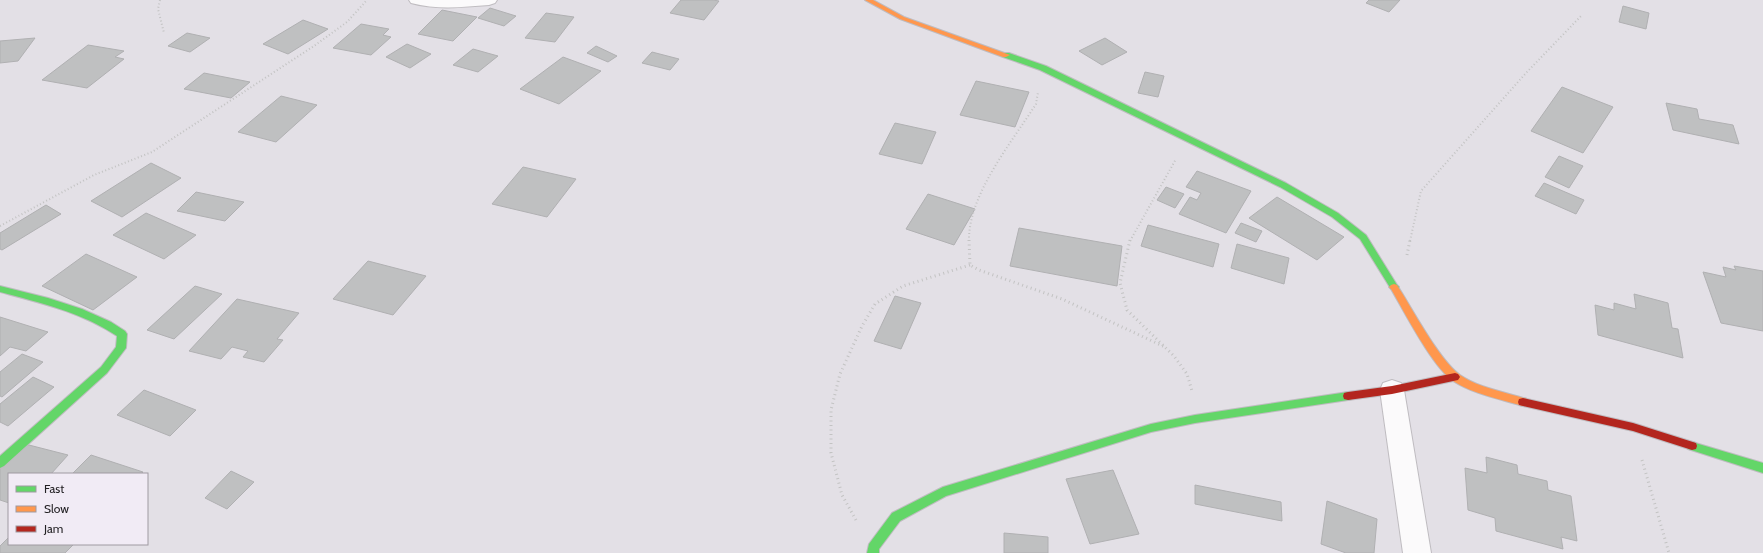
<svg xmlns="http://www.w3.org/2000/svg" width="1763" height="553" font-family="Cabin,sans-serif">
<style>
.building{fill:#bfc0c1;stroke:#b0b0b2}
.lines{fill:none;stroke-linecap:round;stroke-linejoin:round}
.street-casing{stroke:#bfbcc0;stroke-width:2}
.fast-casing{stroke:#bfbcc0;stroke-width:2}
.slow-casing{stroke:#bfbcc0;stroke-width:2}
.jam-casing{stroke:#bfbcc0;stroke-width:2}
.path-far1{stroke:#c3c3c3;stroke-width:2;stroke-dasharray:1 2.5;stroke-linecap:butt}
.path{stroke:#c3c3c3;stroke-width:3;stroke-dasharray:1 3.5;stroke-linecap:butt}
.street{fill:#fbfafb;fill-rule:evenodd}
.fast{fill:#63d668;fill-rule:evenodd}
.slow{fill:#ff974d;fill-rule:evenodd}
.jam{fill:#b3261e;fill-rule:evenodd}
</style>
<rect width="100%" height="100%" fill="#e3e0e6"/>
<g class="building">
<polygon points="681,0 713,0 719,1 704,20 670,13"/>
<polygon points="1369,0 1400,0 1389,12 1366,3"/>
<polygon points="1623,6 1649,13 1646,29 1619,22"/>
<polygon points="490,8 516,16 504,26 478,18"/>
<polygon points="442,10 477,17 453,41 418,34"/>
<polygon points="546,13 574,17 555,42 525,38"/>
<polygon points="303,20 328,29 288,54 263,44"/>
<polygon points="361,24 389,29 383,35 391,37 371,55 333,48"/>
<polygon points="187,33 210,38 190,52 168,46"/>
<polygon points="35,38 18,61 0,63 0,41"/>
<polygon points="1105,38 1127,52 1102,65 1079,51"/>
<polygon points="407,44 431,54 410,68 386,57"/>
<polygon points="88,45 124,51 115,57 124,59 87,88 42,80"/>
<polygon points="596,46 617,56 608,62 587,53"/>
<polygon points="473,49 498,56 478,72 453,65"/>
<polygon points="652,52 679,59 670,70 642,63"/>
<polygon points="563,57 601,71 559,104 520,89"/>
<polygon points="1145,72 1164,76 1158,97 1138,93"/>
<polygon points="204,73 250,82 231,98 184,89"/>
<polygon points="976,81 1029,92 1015,127 960,115"/>
<polygon points="1562,87 1613,107 1583,153 1531,131"/>
<polygon points="281,96 317,105 276,142 238,132"/>
<polygon points="1666,103 1697,109 1699,119 1733,125 1739,144 1673,130"/>
<polygon points="895,123 936,132 922,164 879,154"/>
<polygon points="1559,156 1583,166 1569,188 1545,177"/>
<polygon points="151,163 181,178 122,217 91,201"/>
<polygon points="523,167 576,179 547,217 492,204"/>
<polygon points="1197,171 1251,191 1226,233 1179,214 1190,197 1197,200 1201,193 1186,187"/>
<polygon points="1544,183 1584,200 1576,214 1535,196"/>
<polygon points="1166,187 1184,194 1175,208 1157,200"/>
<polygon points="196,192 244,202 225,221 177,211"/>
<polygon points="928,194 975,209 954,245 906,229"/>
<polygon points="1277,197 1344,237 1317,260 1249,218"/>
<polygon points="46,205 61,214 2,250 0,249 0,233"/>
<polygon points="146,213 196,235 164,259 113,235"/>
<polygon points="1241,223 1262,231 1256,242 1235,233"/>
<polygon points="1148,225 1219,244 1213,267 1141,246"/>
<polygon points="1019,228 1122,246 1117,286 1010,266"/>
<polygon points="1237,244 1289,258 1284,284 1231,268"/>
<polygon points="86,254 137,277 93,310 42,286"/>
<polygon points="368,261 426,276 393,315 333,299"/>
<polygon points="1734,266 1763,271 1763,331 1721,323 1703,272 1726,277 1723,267 1736,270"/>
<polygon points="195,286 222,294 174,339 147,330"/>
<polygon points="1634,294 1668,303 1672,328 1678,329 1683,358 1598,335 1595,305 1614,310 1614,303 1636,309"/>
<polygon points="895,296 921,303 901,349 874,341"/>
<polygon points="237,299 299,313 277,339 283,340 264,362 243,357 248,351 232,347 221,359 189,351"/>
<polygon points="0,317 48,332 26,351 10,347 0,356"/>
<polygon points="22,354 43,362 2,397 0,396 0,372"/>
<polygon points="33,377 54,387 8,426 0,422 0,404"/>
<polygon points="144,390 196,410 170,436 117,415"/>
<polygon points="25,444 68,455 51,474 9,474 9,503 0,500 0,469"/>
<polygon points="91,455 143,472 141,474 72,474"/>
<polygon points="1486,457 1517,465 1518,474 1547,481 1548,490 1571,496 1577,541 1561,537 1563,549 1496,531 1495,518 1468,510 1465,468 1487,473"/>
<polygon points="1113,470 1139,534 1090,544 1066,479"/>
<polygon points="231,471 254,482 227,509 205,498"/>
<polygon points="1195,485 1281,502 1282,521 1195,504"/>
<polygon points="1327,501 1377,519 1374,553 1346,553 1321,544"/>
<polygon points="1004,533 1048,537 1048,553 1004,553"/>
<polygon points="9,537 9,544 74,544 65,553 0,553 0,546"/>
</g>
<g class="lines">
<defs>
<g id="street">
<path d="M409 0H497L495 3 489 5C463 7 437 10 411 3Z"/>
<polygon points="1392,380 1401,383 1404,390 1431,553 1403,553 1380,390 1383,383"/>
</g>
<g id="fast">
<polygon points="1003,53 1009,53 1046,66 1286,183 1338,213 1366,235 1397,285 1399,287 1397,289 1391,289 1360,239 1332,217 1280,187 1040,70 1003,57"/>
<path d="M0 286 48 298 82 309 111 322 125 331 127 334 126 348 107 373 4 466 0 468V456L101 367 116 347 117 336C81 312 41 303 0 292Z"/>
<polygon points="1348,392 1352,393 1353,396 1352,399 1348,400 1195,423 1151,432 946,496 900,521 879,549 879,553 867,553 869,544 892,513 943,487 1151,424 1195,415"/>
<polygon points="1692,442 1763,463 1763,473 1688,449 1687,446 1688,443"/>
</g>
<g id="slow">
<polygon points="865,0 873,0 904,17 1010,55 1006,57 1003,57 900,19"/>
<path d="M1394 284 1397 285C1412 308 1439 360 1460 375 1479 388 1505 392 1527 399L1528 402 1527 405 1523 406C1500 399 1473 394 1453 381 1432 366 1405 313 1391 289L1389 287 1391 285Z"/>
</g>
<g id="jam">
<polygon points="1455,373 1458,374 1460,377 1458,380 1392,394 1348,400 1344,399 1343,396 1344,393 1348,392 1392,386"/>
<polygon points="1523,398 1633,423 1696,443 1697,446 1696,449 1692,450 1633,431 1523,406 1519,405 1518,402 1519,399"/>
</g>
</defs>
<use href="#street" class="street-casing"/>
<use href="#fast" class="fast-casing"/>
<use href="#slow" class="slow-casing"/>
<use href="#jam" class="jam-casing"/>
<g class="path-far1">
<polyline points="160,0 158,9 164,33"/>
<polyline points="0,226 94,175 152,152 314,46 347,22 367,0"/>
<path d="M969 241C968 195 1012 142 1036 104L1038 92"/>
<polyline points="1130,241 1176,159"/>
<polyline points="1410,241 1421,191 1526,73 1581,16"/>
</g>
<g class="path">
<polyline points="969,240 970,265 979,270 1062,299 1165,347"/>
<polyline points="1130,240 1120,283 1127,310 1174,356 1187,374 1192,391"/>
<polyline points="1407,255 1410,240"/>
<polyline points="1642,460 1669,553"/>
<polyline points="856,520 842,495 831,453 831,410 840,374 862,326 875,304 903,286 970,265"/>
</g>
<use href="#street" class="street"/>
<use href="#fast" class="fast"/>
<use href="#slow" class="slow"/>
<use href="#jam" class="jam"/>
</g>
<rect x="8" y="473" width="140" height="72" fill="#f1ebf5" stroke="#9f9aa1"/>
<rect x="16" y="486" width="20" height="6" fill="#63d668" stroke="#9f9aa1"/>
<text x="44" y="493" font-size="12" fill="#232124">Fast</text>
<rect x="16" y="506" width="20" height="6" fill="#ff974d" stroke="#9f9aa1"/>
<text x="44" y="513" font-size="12" fill="#232124">Slow</text>
<rect x="16" y="526" width="20" height="6" fill="#b3261e" stroke="#9f9aa1"/>
<text x="44" y="533" font-size="12" fill="#232124">Jam</text>
</svg>
